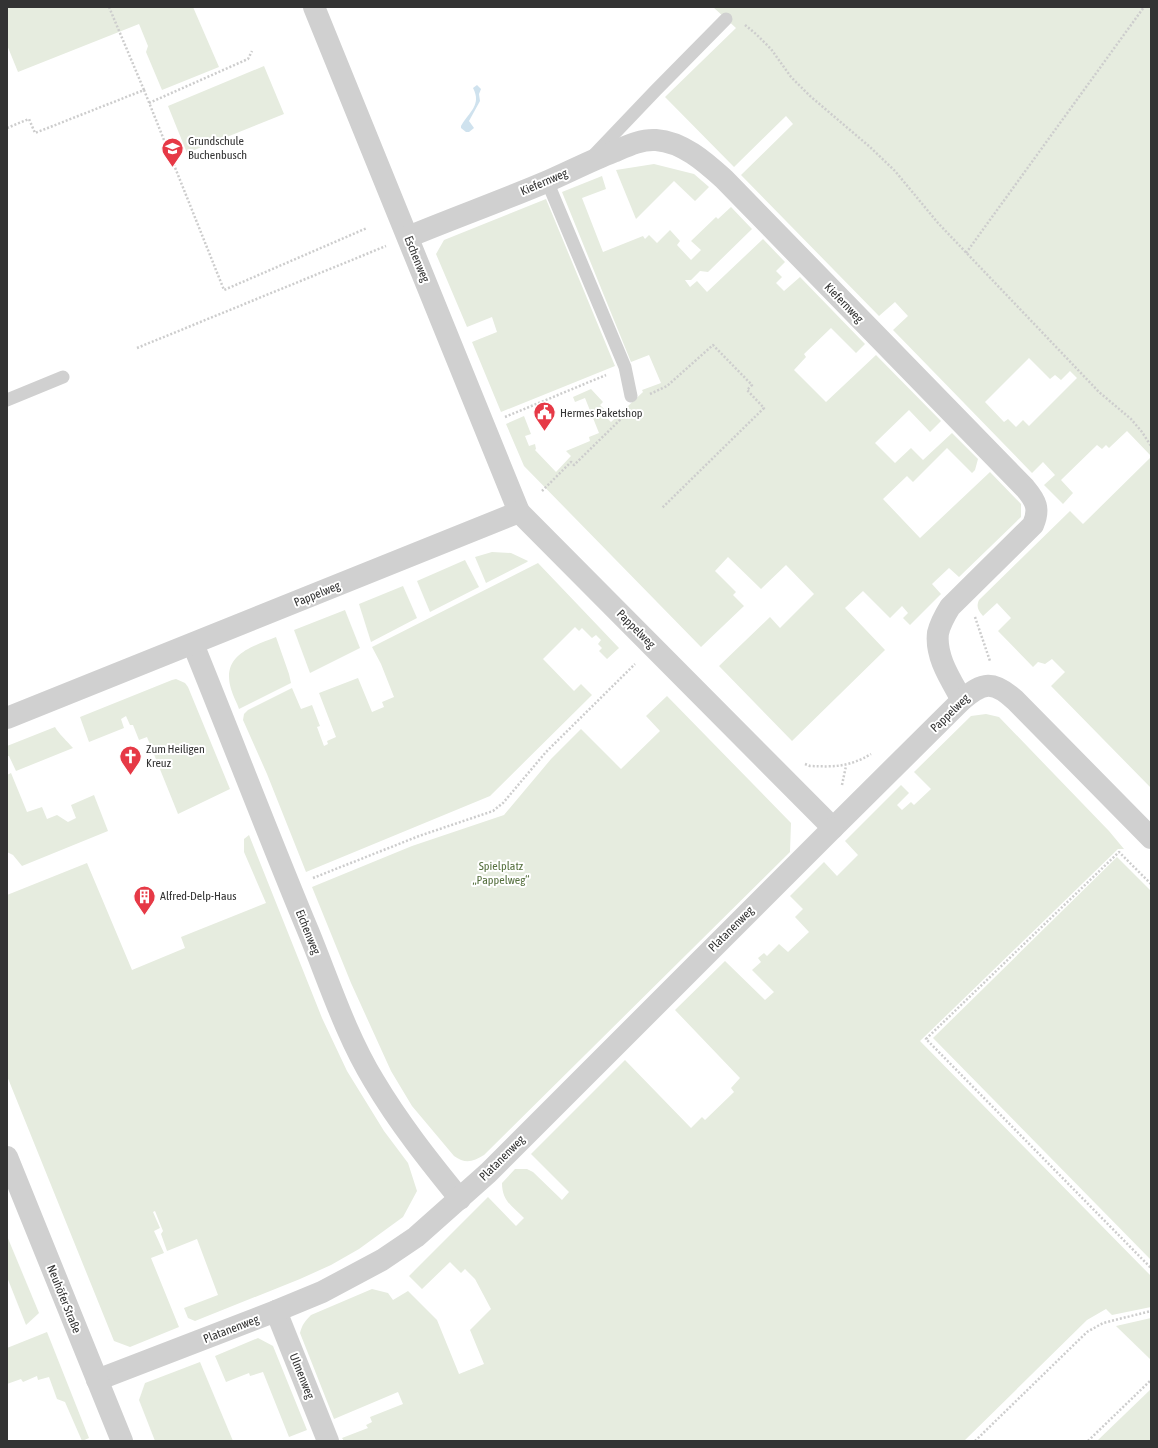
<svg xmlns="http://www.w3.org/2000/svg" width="1158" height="1448" font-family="'Asap Condensed',sans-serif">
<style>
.green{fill:#e6ecdf;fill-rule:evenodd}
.water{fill:#cfe2ee}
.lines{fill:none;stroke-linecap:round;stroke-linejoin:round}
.path{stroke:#cdcdcd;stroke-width:2.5;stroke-dasharray:2 2;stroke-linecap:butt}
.service{stroke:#d0d0d0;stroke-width:13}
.minor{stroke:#d0d0d0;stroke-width:22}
.tertiary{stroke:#d0d0d0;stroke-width:22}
.labels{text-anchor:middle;stroke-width:4;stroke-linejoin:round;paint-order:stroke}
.poi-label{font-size:12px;fill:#333;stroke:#fff;text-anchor:start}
.street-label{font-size:12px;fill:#333;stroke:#fff}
.park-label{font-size:12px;fill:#56703f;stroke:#fff}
</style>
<rect width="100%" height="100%" fill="#fff"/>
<g class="green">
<polygon points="7,7 193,7 219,67 162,90 146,52 148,46 139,24 18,72 7,45"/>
<path d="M713 7H1151V456L1127 431 1109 448 1106 445 1102 449 1097 445 1061 480 1073 493 1063 504 1044 485 1055 475 1043 462 1032 473 893 330 908 316 895 302 879 316 741 175 793 124 786 116 734 167 665 97 736 28ZM1029 358 1050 379 1055 375 1061 380 1070 371 1077 378 1029 426 1023 420 1016 427 1008 419 1004 422 985 402Z"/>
<polygon points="264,66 284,114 187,153 168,106"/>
<polygon points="654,164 694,174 709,187 695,201 674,181 636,219 616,170"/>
<polygon points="602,176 606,189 582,198 603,252 643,236 645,239 649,235 657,243 670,230 680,241 677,245 691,260 701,250 691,241 716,217 718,219 731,207 752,229 708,272 700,271 691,280 685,280 690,287 697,281 707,292 763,239 785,262 776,271 782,277 776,283 784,291 800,277 865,344 856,353 831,328 804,354 806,357 794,370 826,402 876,355 941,421 930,432 909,410 875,443 895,463 911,448 923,460 952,433 978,459 975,470 972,473 947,448 913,482 907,476 883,499 920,538 990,472 1021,504 1021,517 959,577 949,568 932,584 941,594 910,625 903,618 908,613 902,606 890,618 863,591 845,608 885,650 792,741 719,666 770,617 780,628 814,594 786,565 761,589 728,557 715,571 736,592 733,595 744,606 701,647 524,466 506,424 524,416 531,434 525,436 529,446 535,444 536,449 535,450 556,472 571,456 566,451 590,441 589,437 599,433 585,398 575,402 573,397 591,389 603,402 600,405 607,412 604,415 611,422 643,392 642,390 661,383 649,355 631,362 562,192"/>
<polygon points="546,199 615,366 501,412 472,342 497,332 492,317 467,327 436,254 444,240"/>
<path d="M1151 457V788L1051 686 1065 672 1052 659 1045 664 1038 662 1033 667 998 631 1011 618 997 603 983 616C978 610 976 607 979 600L1070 511 1083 524Z"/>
<polygon points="492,552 511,553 528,561 527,562 486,583 475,557"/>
<polygon points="465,560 479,587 430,612 417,581"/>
<polygon points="538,563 619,648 607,659 599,651 602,648 598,644 601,640 596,635 592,638 582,628 579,631 575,627 543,659 574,691 581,684 592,695 490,796 306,872 267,774 243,720 244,714 248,710 292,688 301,709 312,705 320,726 317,727 324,746 328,744 327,741 336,737 319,693 358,678 372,712 384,707 382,702 394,697 381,664 372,647"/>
<polygon points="403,586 417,618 371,642 359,604"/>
<polygon points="345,610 360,648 310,673 294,630"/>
<path d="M276 637 289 674 291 683 239 709C237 703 233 696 231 689 221 655 251 647 276 637Z"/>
<polygon points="176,679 185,683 188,687 230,789 178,814 147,737 139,740 133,725 130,725 126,716 121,719 124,728 89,742 80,717 172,680"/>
<path d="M667 696 791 823 790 852 484 1155C473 1162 465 1164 454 1156L412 1106 391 1071 351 983 312 887 412 846 504 815 551 759 581 729 621 769 660 731 646 716Z"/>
<path d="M986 714 999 717 1109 831 1124 849H1118L920 1041 1151 1276V1307L1112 1315 1106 1309 1087 1320 964 1441H344L342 1438 368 1428 366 1425 372 1422 370 1417 403 1404 398 1392 334 1419 300 1333C302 1325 305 1321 311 1315L372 1289 388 1293 393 1300 408 1291 437 1320 459 1374 484 1364 470 1330 491 1309 475 1279 465 1269 461 1273 450 1262 422 1289 409 1276 488 1197 516 1226 524 1218C512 1206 502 1201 502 1183L515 1169H527L533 1172 562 1200 569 1192 531 1154 625 1060 691 1128 702 1117 705 1120 734 1092 731 1088 740 1078 675 1010 725 961 765 1000 774 992 752 970 761 962 758 958 764 953 767 956 779 944 788 952 809 932 795 917 803 909 790 896 824 862 837 876 858 855 845 841 901 785 909 793 897 805 902 810 911 802 914 805 931 789 914 772 971 716Z"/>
<path d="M55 727C59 734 67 741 73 748L16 771 9 756H7V746Z"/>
<polygon points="11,773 27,812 42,807 47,819 57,815 68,822 76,818 71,805 94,795 108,831 22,866 13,855 7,852 7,775"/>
<polygon points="249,835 322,1018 347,1071 384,1131 408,1163 417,1191 403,1217 359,1249 331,1265 300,1279 195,1321 188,1318 184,1308 218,1295 197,1239 167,1251 161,1234 163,1231 155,1211 153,1212 160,1228 154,1231 164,1253 151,1258 179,1327 130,1347 114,1341 7,1076 7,895 87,863 132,970 185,948 181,937 266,903 244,852 244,839"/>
<polygon points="1117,857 1151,891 1151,1260 933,1038"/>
<polygon points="7,1236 39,1313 26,1325 7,1277"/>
<polygon points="1151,1318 1151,1360 1116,1326"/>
<polygon points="47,1332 89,1438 82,1441 65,1402 57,1399 49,1377 38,1380 37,1376 23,1382 21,1379 7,1384 7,1348"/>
<polygon points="258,1338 273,1346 307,1430 289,1437 263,1372 250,1376 249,1373 226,1382 215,1356"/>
<polygon points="200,1362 233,1441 155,1441 139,1400 145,1383"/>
<polygon points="1151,1389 1151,1441 1097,1441"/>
</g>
<path class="water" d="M477 85 481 89 479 94 480 101 469 121 474 128 469 132H466L461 128V126C469 112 482 105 473 88Z"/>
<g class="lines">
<g class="path">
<polyline points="109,7 144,90"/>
<polyline points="745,25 756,34 771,49 791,77 810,96 870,147 895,171 938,223 1099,392 1131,419 1142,432 1151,446"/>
<polyline points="149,103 248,59 252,51"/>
<polyline points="7,128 29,119 35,133 144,90 224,290 367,228"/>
<polyline points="966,253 1144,7"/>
<polyline points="137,348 386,246"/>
<polyline points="650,394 667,386 713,345 752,385 747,390 764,408 662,508"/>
<polyline points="505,417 606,375"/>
<polyline points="542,491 571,462 574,465 625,415"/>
<polyline points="975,617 990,661"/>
<path d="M805 764 810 766C835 767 849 767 871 754"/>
<polyline points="842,785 846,766"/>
<polyline points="313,878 419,836 493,811 503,803 546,752 635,664"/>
<polyline points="1151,884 1119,852 926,1039 1151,1268"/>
<polyline points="975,1441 1087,1332 1103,1323 1151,1311"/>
<polyline points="1088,1441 1151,1380"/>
</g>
<g class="service">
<polyline points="594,155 656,90 726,19"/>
<polyline points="547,181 625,367 631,396"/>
<polyline points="7,400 63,377"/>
</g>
<g class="minor">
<polyline points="314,7 519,512"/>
<path d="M408 237C454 218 501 201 546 182 569 172 590 161 613 152 627 146 641 139 656 140 683 142 705 162 724 179L1025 488C1036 501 1040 509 1033 525L950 607C945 615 940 624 938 633 935 657 951 680 962 700"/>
<path d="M193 644C232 740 269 837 309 933 329 982 346 1035 374 1081 399 1123 429 1161 460 1199"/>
<path d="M7 718 519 512 833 828 962 700C983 682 993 680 1015 700L1151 838"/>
<polyline points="276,1311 328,1441"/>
<polyline points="97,1380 276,1311 322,1292 382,1260 416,1237 488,1173 833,828"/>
</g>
<polyline class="tertiary" points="7,1157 122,1441"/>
</g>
<defs>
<symbol id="school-pin" viewBox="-11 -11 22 30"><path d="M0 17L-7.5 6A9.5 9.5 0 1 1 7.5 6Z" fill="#e63946" stroke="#fff"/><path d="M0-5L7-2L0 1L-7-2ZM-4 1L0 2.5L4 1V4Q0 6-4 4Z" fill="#fff"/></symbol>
<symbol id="civic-pin" viewBox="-11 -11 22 30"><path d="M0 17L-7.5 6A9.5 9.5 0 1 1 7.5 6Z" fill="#e63946" stroke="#fff"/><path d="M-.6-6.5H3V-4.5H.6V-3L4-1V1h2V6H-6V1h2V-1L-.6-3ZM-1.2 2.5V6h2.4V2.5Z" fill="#fff"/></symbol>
<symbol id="church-pin" viewBox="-11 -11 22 30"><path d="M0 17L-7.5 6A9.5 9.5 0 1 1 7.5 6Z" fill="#e63946" stroke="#fff"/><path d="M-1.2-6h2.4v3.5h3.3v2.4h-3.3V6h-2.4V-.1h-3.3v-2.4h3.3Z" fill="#fff"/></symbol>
<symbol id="building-pin" viewBox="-11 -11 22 30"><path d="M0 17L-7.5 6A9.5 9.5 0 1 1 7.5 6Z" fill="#e63946" stroke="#fff"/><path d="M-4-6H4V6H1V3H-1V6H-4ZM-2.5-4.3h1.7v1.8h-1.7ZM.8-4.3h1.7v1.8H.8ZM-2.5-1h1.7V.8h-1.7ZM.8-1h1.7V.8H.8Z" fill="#fff"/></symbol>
</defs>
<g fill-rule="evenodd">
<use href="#school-pin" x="160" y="136" width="25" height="34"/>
<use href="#civic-pin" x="532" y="400" width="25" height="34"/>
<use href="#church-pin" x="118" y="744" width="25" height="34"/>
<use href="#building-pin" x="132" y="884" width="25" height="34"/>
</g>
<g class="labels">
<g class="poi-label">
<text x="188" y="145">Grundschule<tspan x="188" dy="14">Buchenbusch</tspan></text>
<text x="560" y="417">Hermes Paketshop</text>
<text x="146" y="753">Zum Heiligen<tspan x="146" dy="14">Kreuz</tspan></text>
<text x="160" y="900">Alfred-Delp-Haus</text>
</g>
<g class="street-label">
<text transform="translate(544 182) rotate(-23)" y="4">Kiefernweg</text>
<text transform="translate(417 259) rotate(68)" y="4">Eschenweg</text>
<text transform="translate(844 303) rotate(46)" y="4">Kiefernweg</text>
<text transform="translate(317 594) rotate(-22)" y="4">Pappelweg</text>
<text transform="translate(636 629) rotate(45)" y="4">Pappelweg</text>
<text transform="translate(950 713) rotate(-44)" y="4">Pappelweg</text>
<text transform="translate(731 929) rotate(-45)" y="4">Platanenweg</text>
<text transform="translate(308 932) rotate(68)" y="4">Eichenweg</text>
<text transform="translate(502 1158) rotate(-45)" y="4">Platanenweg</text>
<text transform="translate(64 1299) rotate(68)" y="4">Neuhöfer Straße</text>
<text transform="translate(231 1329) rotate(-21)" y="4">Platanenweg</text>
<text transform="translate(302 1376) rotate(68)" y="4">Ulmenweg</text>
</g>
<g class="park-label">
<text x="501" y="870">Spielplatz<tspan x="501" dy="14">„Pappelweg“</tspan></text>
</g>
</g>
<rect width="1158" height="1448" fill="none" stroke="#333333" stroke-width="16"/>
</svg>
